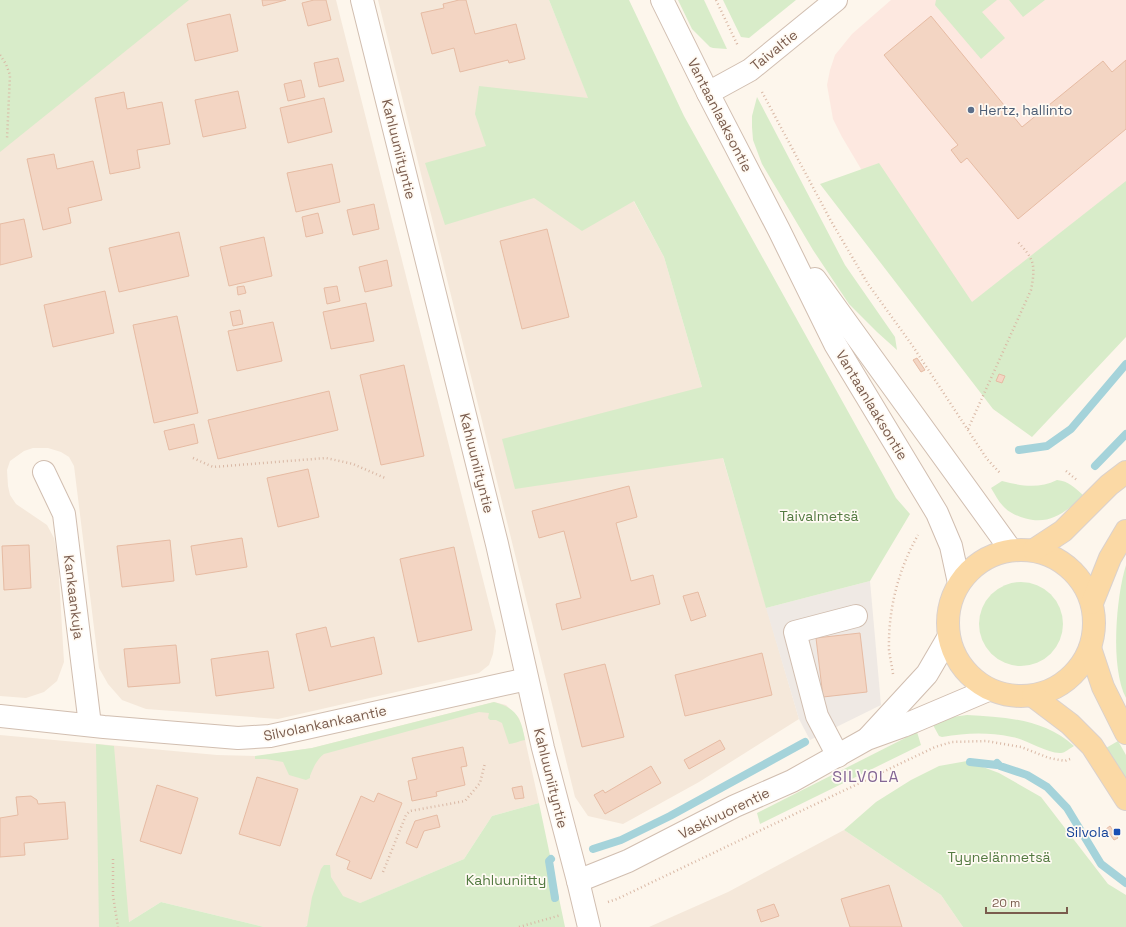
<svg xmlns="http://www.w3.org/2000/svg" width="1126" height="927" font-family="'Space Grotesk',sans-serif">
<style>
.residential{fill:#f5e8da}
.commercial{fill:#fde8e0}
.industrial{fill:#efe9e4}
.green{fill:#d8ecc9}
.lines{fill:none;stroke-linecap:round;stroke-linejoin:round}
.stream{stroke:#a5d3da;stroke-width:8}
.building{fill:#f3d5c3;stroke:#e6bba3}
.minor-casing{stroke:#d1beb0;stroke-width:24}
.major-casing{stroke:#dad1cd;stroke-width:24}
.path{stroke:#d9b8a5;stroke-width:2.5;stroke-dasharray:1 3;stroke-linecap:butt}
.minor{stroke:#fff;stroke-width:22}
.major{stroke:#fbd9a5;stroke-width:22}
.service-dot{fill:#5c6f8a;stroke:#fffaf3;stroke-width:1.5}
.transit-dot{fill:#1a4fb4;stroke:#fffaf3;stroke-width:1.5}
.labels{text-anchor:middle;stroke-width:3.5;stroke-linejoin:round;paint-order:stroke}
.street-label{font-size:14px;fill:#7a5c4d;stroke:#fffaf3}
.service-label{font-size:14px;fill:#4e5e75;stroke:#fffaf3;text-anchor:start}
.park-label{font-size:14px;fill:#537a41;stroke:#fffaf3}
.transit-label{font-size:14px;fill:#164399;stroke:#fffaf3;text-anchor:end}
.quarter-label{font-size:16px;letter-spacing:1px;fill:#846695;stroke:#fffaf3}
</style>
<rect width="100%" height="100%" fill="#fdf6ec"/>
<g class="residential">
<polygon points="165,0 336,0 496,631 493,654 489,665 479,673 278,719 146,709 122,700 108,684 99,668 74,466 69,457 61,452 48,448 33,448 24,451 10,461 7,470 8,486 10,495 16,504 47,525 54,538 58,560 64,662 57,681 44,692 26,698 0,696 0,140"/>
<polygon points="378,0 549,0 619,174 664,257 799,719 699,782 623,824 588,816 575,797"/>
<polygon points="494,702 506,705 519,718 524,735 539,803 492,816 464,859 304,927 264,927 161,902 121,927 0,927 0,735 217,755 259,756 312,748"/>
<polygon points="844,830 941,895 963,927 649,927 728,892"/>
</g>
<polygon class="commercial" points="891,0 1126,0 1126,274 955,327 842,137 833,119 827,85 830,70 835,55 852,34"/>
<polygon class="industrial" points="870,581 881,705 810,740 799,719 766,608"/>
<g class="green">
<polygon points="0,0 189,0 0,152"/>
<polygon points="549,0 629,0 684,116 896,498 910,514 870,581 766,608 723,458 515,489 502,439 702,387 664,257 634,201 582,231 534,198 445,225 425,163 486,146 475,114 479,86 588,98"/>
<polygon points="678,0 704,0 727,49 713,48 710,47 692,29"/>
<polygon points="723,0 796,0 749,38 741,37"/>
<polygon points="936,0 997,0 982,12 1005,38 981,59 935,5"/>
<polygon points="1009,0 1045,0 1023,17"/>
<polygon points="757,97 845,265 895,337 897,350 877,332 849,304 813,250 762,164 753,140 752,127 752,116"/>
<polygon points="879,163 972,302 1126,181 1126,337 1032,437 993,409 820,184"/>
<path d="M1057 480C1069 481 1075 488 1084 496 1065 512 1050 526 1024 518 1017 516 1008 512 1003 506 998 501 995 494 991 488L1002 481C1021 486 1039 489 1057 480Z"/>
<path d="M1126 565V698C1110 668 1116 597 1126 565Z"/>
<circle cx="1021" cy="624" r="42"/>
<path d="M494 702C516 708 521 717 525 740 519 741 513 744 509 744L502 723 496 720H490L488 718 489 713 479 712 324 754C317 759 313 768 310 776V778L306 780 289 775 283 762 266 759H255V756L312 748Z"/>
<path d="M967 715C1005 717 1044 719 1074 746 1070 748 1065 753 1061 753 1047 754 1026 739 1012 737 986 732 967 733 942 737L939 736 933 725 952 717Z"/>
<polygon points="917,732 921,745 760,824 757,813"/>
<polygon points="1118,741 1126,755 1126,779 1106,748"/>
<polygon points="96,744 114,746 129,922 161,902 264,927 99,927"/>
<polygon points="967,761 999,773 1041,797 1108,884 1126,895 1126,927 963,927 941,895 844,830 876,802 911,780 939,766"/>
<polygon points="539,803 565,927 304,927 307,926 312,897 321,869 324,865 330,865 331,877 343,896 360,903 464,859 492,816"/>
</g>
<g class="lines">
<g class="stream">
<polyline points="1019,450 1047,446 1071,429 1126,364"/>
<polyline points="1095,466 1126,434"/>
<polyline points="970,762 997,765"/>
<polyline points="997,763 1000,766 1027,775 1047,787 1067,808 1101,864 1126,883"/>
<polyline points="593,849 621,840 670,816 805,742"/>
<polyline points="551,859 549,861 555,898"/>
</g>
</g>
<g class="building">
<polygon points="262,0 286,0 263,6"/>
<polygon points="314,0 326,0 331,20 308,26 302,3"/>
<polygon points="459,0 466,0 475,34 516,24 525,59 509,63 508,60 460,72 454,48 432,54 421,13 444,8 443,4"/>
<polygon points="230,14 238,51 195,61 187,24"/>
<polygon points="931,16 1022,127 1103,61 1112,72 1126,60 1126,129 1018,219 967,158 961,163 951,150 958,145 884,55"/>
<polygon points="338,58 344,81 319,87 314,63"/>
<polygon points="301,80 305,97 288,101 284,84"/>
<polygon points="238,91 246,128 203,137 195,100"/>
<polygon points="124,92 127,109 162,102 170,144 137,150 140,168 110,174 95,98"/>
<polygon points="324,98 332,132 288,143 280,108"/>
<polygon points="54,154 57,169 93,161 102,200 68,208 71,223 43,230 27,159"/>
<polygon points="332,164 340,202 296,212 287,173"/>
<polygon points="374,204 379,229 353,235 347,210"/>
<polygon points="318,213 323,233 306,237 302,217"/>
<polygon points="24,219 32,257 0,265 0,224"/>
<polygon points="547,229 569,317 522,329 500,241"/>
<polygon points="179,232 189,276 119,292 109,248"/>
<polygon points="264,237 272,276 229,286 220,247"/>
<polygon points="387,260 392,286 365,292 359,267"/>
<polygon points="244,286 246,293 238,295 237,287"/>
<polygon points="337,286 340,301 327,304 324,288"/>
<polygon points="105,291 114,333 53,347 44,305"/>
<polygon points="366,303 374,341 331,349 323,312"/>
<polygon points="240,310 243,324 233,326 230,312"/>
<polygon points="177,316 198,413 154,423 133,325"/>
<polygon points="273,322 282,361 237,371 228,331"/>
<polygon points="917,358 925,370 921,372 913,360"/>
<polygon points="404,365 424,456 381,465 360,375"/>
<polygon points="999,374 1005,376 1002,383 996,381"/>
<polygon points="329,391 338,430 218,459 208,420"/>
<polygon points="194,424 198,443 169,450 164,431"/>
<polygon points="308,469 319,517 278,527 267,478"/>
<polygon points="629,486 637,517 616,523 631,581 653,575 660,604 562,630 556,604 581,598 564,531 539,538 532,511"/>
<polygon points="242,538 247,567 196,575 191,546"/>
<polygon points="170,540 174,581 122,587 117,546"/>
<polygon points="29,545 31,588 4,590 2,546"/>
<polygon points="454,547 472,630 418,642 400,559"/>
<polygon points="698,592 706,616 691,621 683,596"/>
<polygon points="326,627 331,647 374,637 382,674 309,691 296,634"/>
<polygon points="860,633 867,692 823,697 816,638"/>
<polygon points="176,645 180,683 128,687 124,649"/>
<polygon points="268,651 274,688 216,696 211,659"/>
<polygon points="762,653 772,695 685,716 675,675"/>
<polygon points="605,664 624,737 582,747 564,674"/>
<polygon points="720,740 725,749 689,769 684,760"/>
<polygon points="463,747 467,766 461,767 465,785 436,792 437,796 412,801 408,781 417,779 412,758"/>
<polygon points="651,766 661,783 605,814 594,795 603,790 605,793"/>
<polygon points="257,777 298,789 280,846 239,834"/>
<polygon points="157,785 198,798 181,854 140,841"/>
<polygon points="522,786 524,798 515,799 512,788"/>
<polygon points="378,793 402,803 371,879 347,869 350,861 336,855 361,796 374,802"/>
<polygon points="31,796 37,800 38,804 65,802 68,839 24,843 25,855 0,857 0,818 18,815 16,797"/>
<polygon points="437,815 440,827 424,831 417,848 406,843 415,821"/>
<polygon points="1110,826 1118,838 1114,840 1106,829"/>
<polygon points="889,885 902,927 850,927 841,899"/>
<polygon points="774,904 779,916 761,922 757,910"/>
</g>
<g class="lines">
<defs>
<g id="minor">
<polyline points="362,0 497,544 543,748 578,881 589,927"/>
<polyline points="662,0 708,93 779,230 835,344 937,513 951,546 959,583"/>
<polyline points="708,93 750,70 836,0"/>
<polyline points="815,279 1011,550"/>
<polyline points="44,472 64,514 90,725"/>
<polyline points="0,716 104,727 238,738 270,736 527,679"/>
<polyline points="869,737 927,674 948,638"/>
<polyline points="838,756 817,716 795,632 856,616"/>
<polyline points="578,881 628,861 735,806 792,781 867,739 903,726 988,690"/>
</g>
<g id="major">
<circle cx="1021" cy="623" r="73"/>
<polyline points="1034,550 1063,531 1109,485 1126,472"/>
<polyline points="1092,603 1110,558 1126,531"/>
<polyline points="1090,648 1103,687 1126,733"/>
<polyline points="1033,696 1070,724 1092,746 1126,799"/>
</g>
</defs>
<use href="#minor" class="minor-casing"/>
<use href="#major" class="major-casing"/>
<g class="path">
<polyline points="716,0 738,46"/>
<polyline points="0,55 6,64 10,75 7,139"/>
<polyline points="762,92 831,221 868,284 912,345 987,459 1000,473"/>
<path d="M968 429 1031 290C1036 264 1034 259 1017 241"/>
<polyline points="193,458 213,467 326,458 353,464 385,478"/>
<polyline points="1066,471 1078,481"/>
<path d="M893 674C892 666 890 658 889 650 888 610 898 570 918 535"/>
<polyline points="113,859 113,896 118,927"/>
<polyline points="383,872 406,815 410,811 465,801 480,783 485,763"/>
<polyline points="608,902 617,899 935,747 952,742 986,741 1021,747 1049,758 1065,761 1070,759"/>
<polyline points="519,927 561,915"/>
</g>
<use href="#minor" class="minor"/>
<use href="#major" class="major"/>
</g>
<circle class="service-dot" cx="971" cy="110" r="4"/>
<rect class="transit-dot" x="1113" y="828" width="8" height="8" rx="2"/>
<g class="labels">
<g class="street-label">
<text transform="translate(774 50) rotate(-39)" y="5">Taivaltie</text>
<text transform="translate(720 115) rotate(63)" y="5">Vantaanlaaksontie</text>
<text transform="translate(399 149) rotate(76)" y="5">Kahluuniityntie</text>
<text transform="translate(872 405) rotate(59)" y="5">Vantaanlaaksontie</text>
<text transform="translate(477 463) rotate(76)" y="5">Kahluuniityntie</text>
<text transform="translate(74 597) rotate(83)" y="5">Kankaankuja</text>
<text transform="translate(325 723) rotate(-12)" y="5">Silvolankankaantie</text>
<text transform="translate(551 778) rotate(76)" y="5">Kahluuniityntie</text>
<text transform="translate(724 813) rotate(-26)" y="5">Vaskivuorentie</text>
</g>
<g class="service-label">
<text x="979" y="115">Hertz, hallinto</text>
</g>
<g class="park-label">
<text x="819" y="521">Taivalmetsä</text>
<text x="999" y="862">Tyynelänmetsä</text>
<text x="506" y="885">Kahluuniitty</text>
</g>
<g class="transit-label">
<text x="1109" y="837">Silvola</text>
</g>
<g class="quarter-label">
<text x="866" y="782">SILVOLA</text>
</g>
</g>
<path d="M986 907v6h81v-6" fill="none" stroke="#7a5c4d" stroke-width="2"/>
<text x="992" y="907" font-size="12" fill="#7a5c4d" stroke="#fffaf3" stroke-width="3" paint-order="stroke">20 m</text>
</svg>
